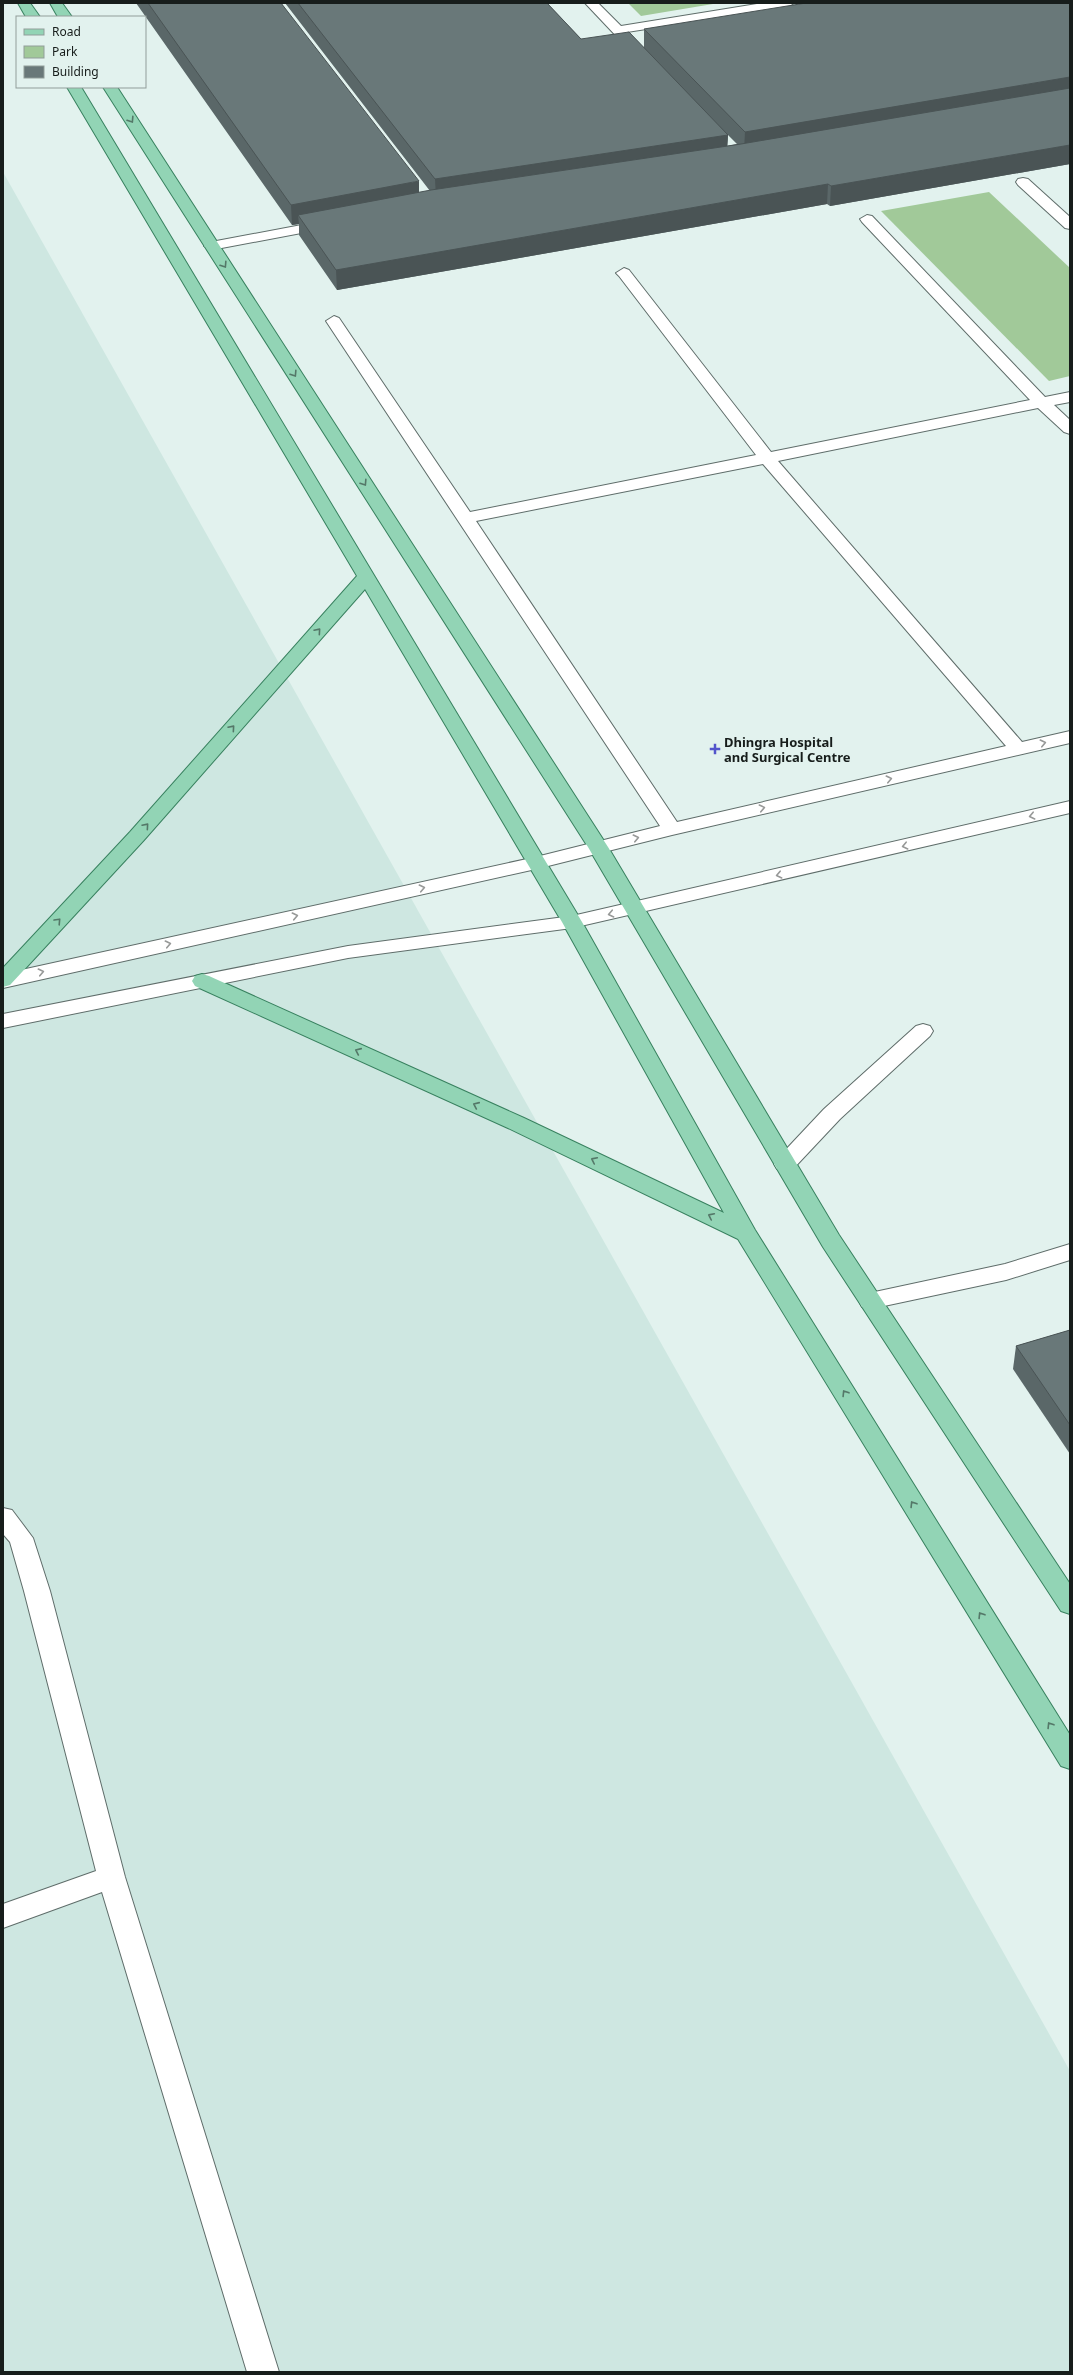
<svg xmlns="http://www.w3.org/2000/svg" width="1073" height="2375" font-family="'Noto Sans',sans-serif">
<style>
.built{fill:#cee7e1}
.green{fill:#a1c999}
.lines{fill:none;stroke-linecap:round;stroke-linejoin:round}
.minor-casing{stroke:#5f6d6a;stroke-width:2}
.major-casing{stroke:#38815f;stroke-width:2}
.minor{fill:#fff;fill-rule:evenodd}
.major{fill:#92d4b5;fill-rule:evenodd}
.wall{fill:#5a6768;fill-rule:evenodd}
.shaded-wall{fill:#4a5455}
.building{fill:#697879;stroke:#4a5455}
.oneway{stroke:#547868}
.oneway2{stroke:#979998}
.poi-dot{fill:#5254cb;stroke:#e2f2ee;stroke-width:1.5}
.labels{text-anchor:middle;stroke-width:4;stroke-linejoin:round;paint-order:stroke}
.poi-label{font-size:13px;font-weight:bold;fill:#171d1b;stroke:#e2f2ee;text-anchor:start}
</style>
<rect width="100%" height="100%" fill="#e2f2ee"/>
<polygon class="built" points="3,172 1070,2071 1070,2372 3,2372"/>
<g class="green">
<polygon points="628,3 719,3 641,16"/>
<polygon points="989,192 1070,268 1070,376 1049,381 881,211"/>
</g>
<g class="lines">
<defs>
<g id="minor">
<polygon points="585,3 598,3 621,26 763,3 794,3 788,7 627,32 649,55 642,59 637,58"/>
<polygon points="1023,178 1028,179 1070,217 1070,229 1065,228 1018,185 1016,182 1018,179"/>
<path d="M867 215 872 216 1045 397 1070 392V402L1054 405 1070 420V434L1064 432 1038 408 778 461 1022 742 1070 731V743L672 835 536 869 3 988V974L536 857 660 826 326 321 334 316 339 318 470 512 756 455 619 276 616 273 624 268 629 270 771 452 1030 400 862 222 860 219ZM763 464 1006 746 677 822 476 521Z"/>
<polygon points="328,220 335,224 333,227 211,250 204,246 211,242"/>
<polygon points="1070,801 1070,813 572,928 348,958 3,1028 3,1014 348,946 572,916"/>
<polygon points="923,1024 930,1026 933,1031 930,1036 840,1119 793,1169 785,1172 777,1169 774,1164 777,1159 824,1109 916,1026"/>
<polygon points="1070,1244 1070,1260 1006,1280 870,1309 862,1307 859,1301 862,1295 870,1293 1005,1264"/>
<polygon points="3,1508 12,1510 33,1538 50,1591 125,1877 279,2372 247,2372 102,1892 3,1928 3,1904 96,1871 24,1591 10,1542 3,1534"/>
</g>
<g id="major">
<polygon points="18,3 30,3 40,17 26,17"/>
<polygon points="50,3 62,3 72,17 58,17"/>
<polygon points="67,87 81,87 582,922 755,1230 1070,1735 1070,1769 1061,1766 738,1239 508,1128 195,986 192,981 195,976 202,974 209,976 524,1118 724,1213 562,922 365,589 144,840 10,985 3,987 3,968 130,832 357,576"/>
<polygon points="103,87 117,87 608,847 839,1235 1070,1584 1070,1614 1061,1611 823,1247 588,847"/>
</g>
</defs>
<use href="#minor" class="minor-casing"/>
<use href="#major" class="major-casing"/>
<use href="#minor" class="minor"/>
<use href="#major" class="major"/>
</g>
<g class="wall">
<path d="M136 3H281L419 193 430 191 285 3H547L581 39 644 47V29L1070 3V164L830 206 827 204 337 290 299 235V224L292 225ZM728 135 737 144 727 146Z"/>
<polygon points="1070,1330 1070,1454 1013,1369 1016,1346"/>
</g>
<g class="shaded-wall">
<polygon points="1070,77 1070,94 744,151 745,132"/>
<polygon points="728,135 727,154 436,198 435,179"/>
<polygon points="1070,145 1070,164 830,206 831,186"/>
<polygon points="419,181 419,201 298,215 299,224 292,225 291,205"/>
<polygon points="828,184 827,204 337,290 336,270"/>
</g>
<g class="building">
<polygon points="148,3 281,3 419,181 291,205"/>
<polygon points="298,3 547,3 581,39 629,32 728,135 435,179"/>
<polygon points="806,3 1070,3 1070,77 745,132 644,29"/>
<polygon points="1070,88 1070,145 831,186 828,184 336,270 298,215 431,190 741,144"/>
<polygon points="1070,1330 1070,1425 1016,1346"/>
</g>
<defs><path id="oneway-chevron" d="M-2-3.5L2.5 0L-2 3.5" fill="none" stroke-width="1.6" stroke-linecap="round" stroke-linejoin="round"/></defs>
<g class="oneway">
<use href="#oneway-chevron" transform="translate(131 120) rotate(57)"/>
<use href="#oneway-chevron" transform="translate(224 265) rotate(57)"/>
<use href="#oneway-chevron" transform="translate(294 374) rotate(57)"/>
<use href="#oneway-chevron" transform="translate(364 483) rotate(57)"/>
<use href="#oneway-chevron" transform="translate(318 631) rotate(-49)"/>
<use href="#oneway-chevron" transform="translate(232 728) rotate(-49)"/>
<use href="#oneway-chevron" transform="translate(146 826) rotate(-49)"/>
<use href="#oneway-chevron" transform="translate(58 921) rotate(-47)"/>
<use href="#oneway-chevron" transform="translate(358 1051) rotate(-156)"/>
<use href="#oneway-chevron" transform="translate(476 1105) rotate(-156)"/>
<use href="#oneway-chevron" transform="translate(594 1160) rotate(-154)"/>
<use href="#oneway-chevron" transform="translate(711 1216) rotate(-154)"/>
<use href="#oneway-chevron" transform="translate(845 1393) rotate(-122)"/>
<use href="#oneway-chevron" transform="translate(913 1504) rotate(-122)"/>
<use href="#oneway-chevron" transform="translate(981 1615) rotate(-122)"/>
<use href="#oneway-chevron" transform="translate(1050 1725) rotate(-122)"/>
</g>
<g class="oneway2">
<use href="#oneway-chevron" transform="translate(1043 743) rotate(-13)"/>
<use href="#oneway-chevron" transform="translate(889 779) rotate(-13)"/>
<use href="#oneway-chevron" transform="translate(762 808) rotate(-13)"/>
<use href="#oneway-chevron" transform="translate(1032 816) rotate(167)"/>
<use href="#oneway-chevron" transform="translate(636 838) rotate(-13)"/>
<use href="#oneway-chevron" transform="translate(905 846) rotate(167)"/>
<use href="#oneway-chevron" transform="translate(779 875) rotate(167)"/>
<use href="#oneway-chevron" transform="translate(422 888) rotate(-12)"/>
<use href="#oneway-chevron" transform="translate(611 914) rotate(168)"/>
<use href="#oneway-chevron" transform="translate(295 916) rotate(-12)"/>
<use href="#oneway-chevron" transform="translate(168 944) rotate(-12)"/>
<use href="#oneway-chevron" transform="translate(41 972) rotate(-12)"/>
</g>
<path class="poi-dot" d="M713 743h4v4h4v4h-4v4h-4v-4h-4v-4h4z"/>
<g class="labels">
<g class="poi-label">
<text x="724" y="747">Dhingra Hospital<tspan x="724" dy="15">and Surgical Centre</tspan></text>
</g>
</g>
<rect width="1073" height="2375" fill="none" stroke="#171d1b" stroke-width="8"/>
<rect x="16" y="16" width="130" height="72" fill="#e2f2ee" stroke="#919d9a"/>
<rect x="24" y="29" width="20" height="6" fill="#92d4b5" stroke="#919d9a"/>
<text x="52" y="36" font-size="12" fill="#171d1b">Road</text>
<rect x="24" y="46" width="20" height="12" fill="#a1c999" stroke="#919d9a"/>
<text x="52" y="56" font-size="12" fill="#171d1b">Park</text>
<rect x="24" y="66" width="20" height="12" fill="#697879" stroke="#919d9a"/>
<text x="52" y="76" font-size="12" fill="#171d1b">Building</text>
</svg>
